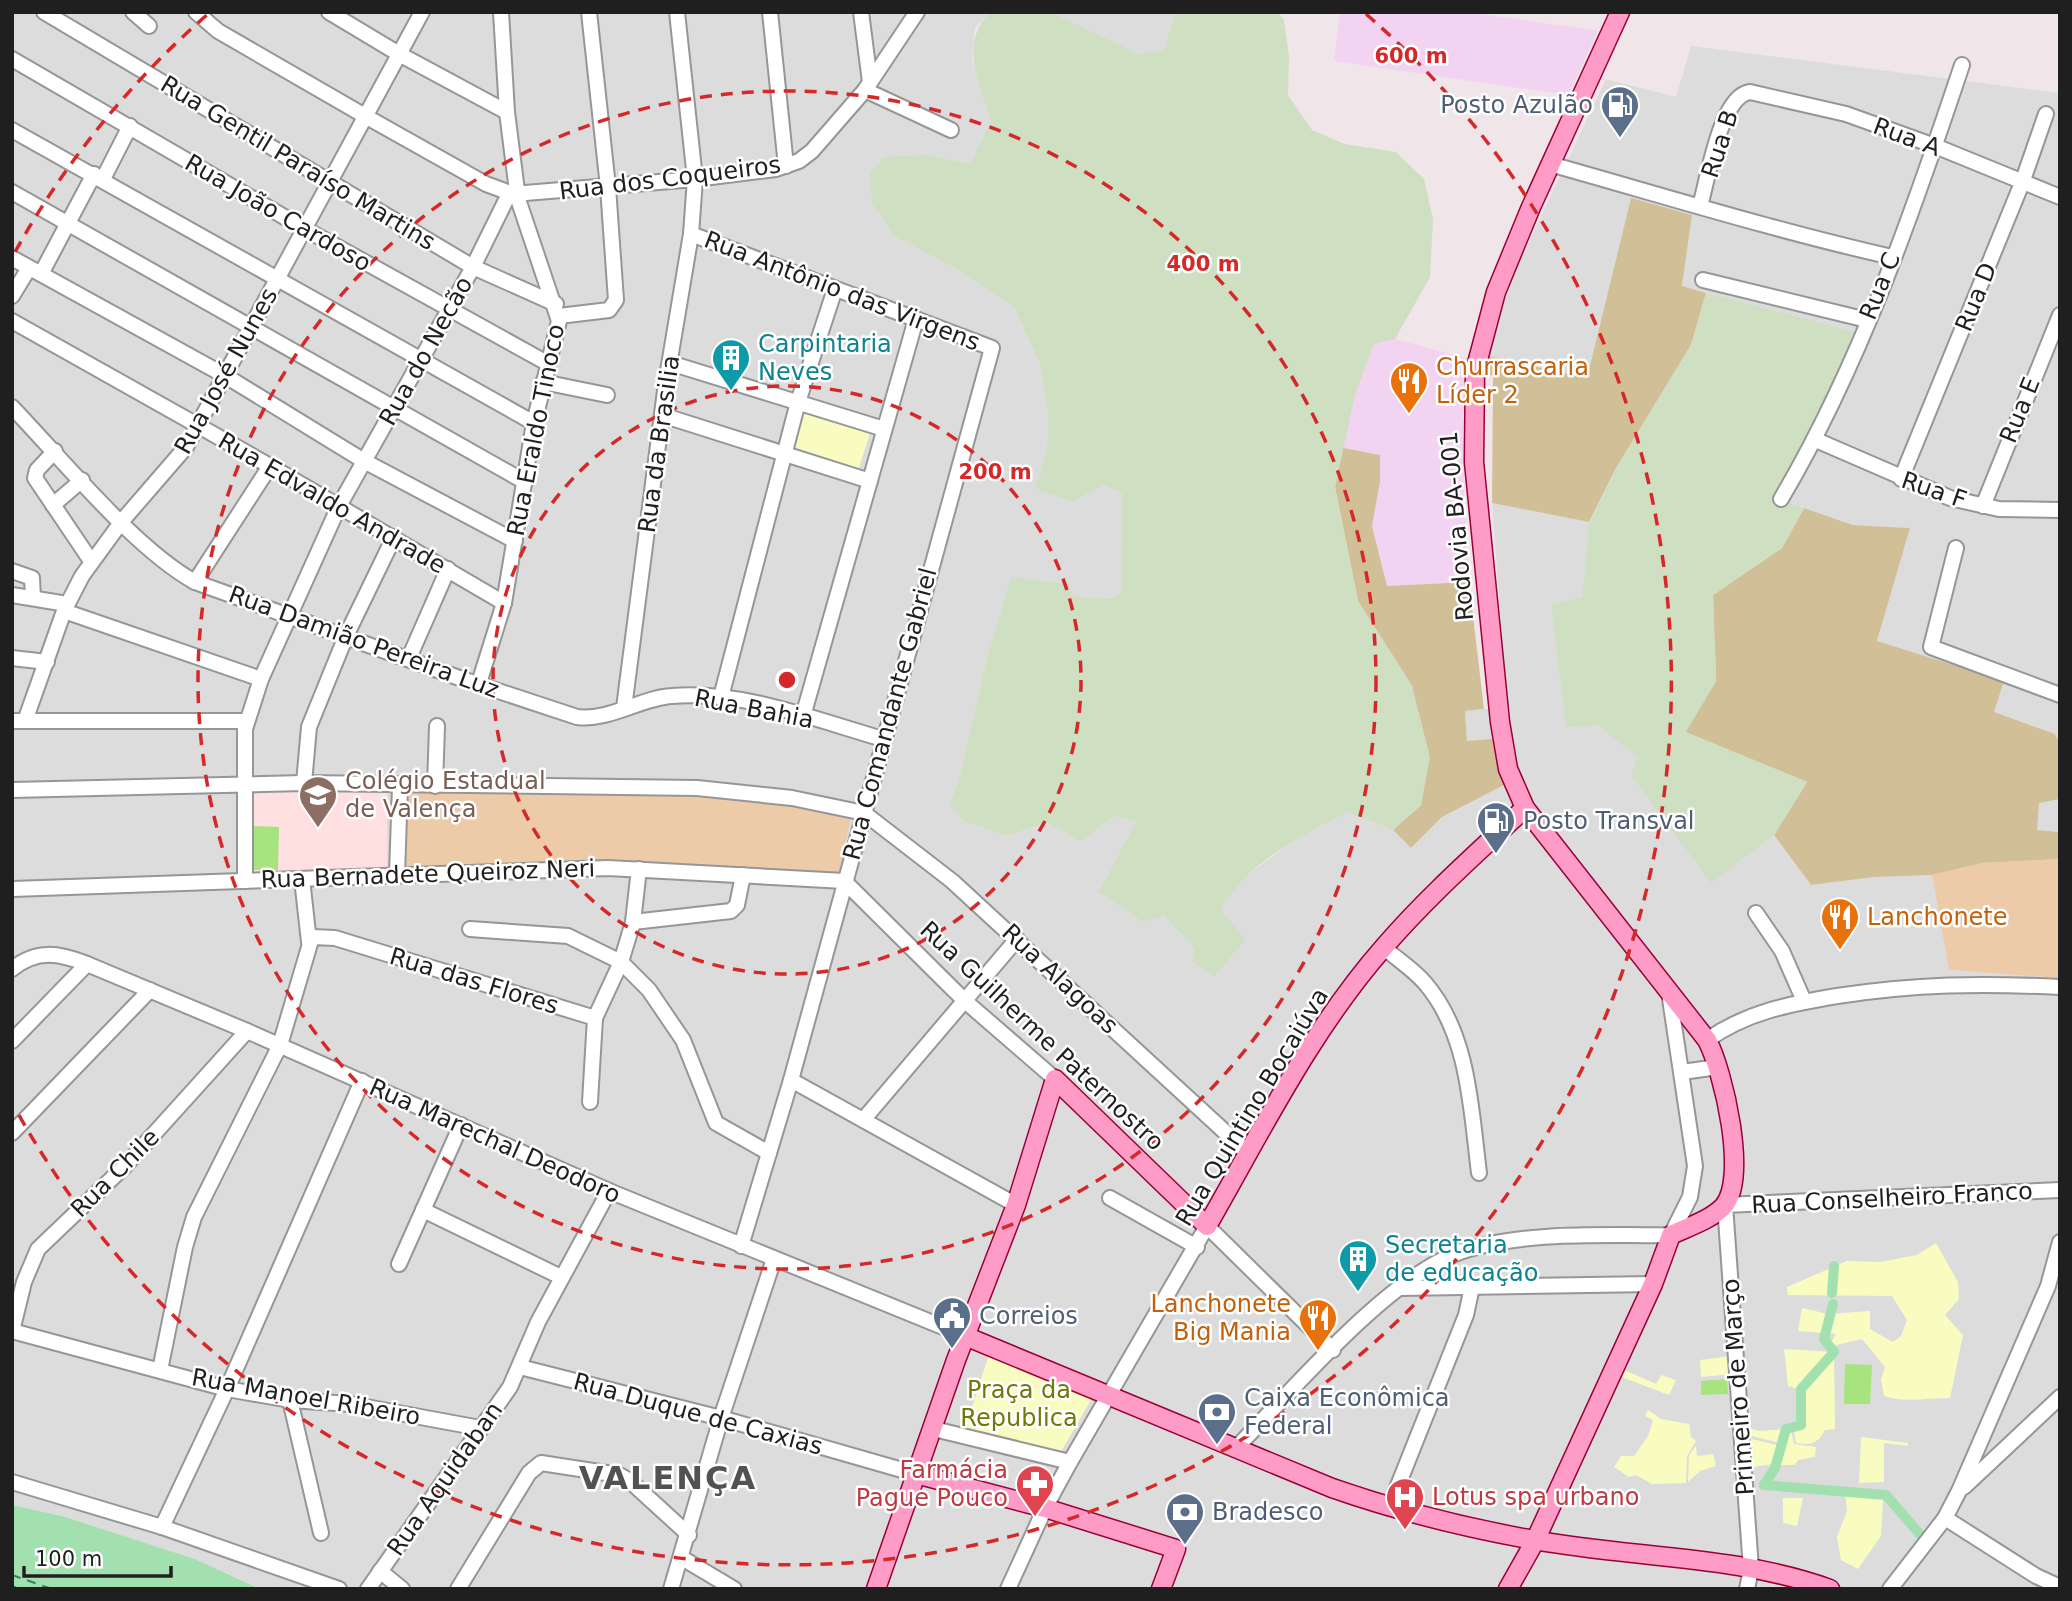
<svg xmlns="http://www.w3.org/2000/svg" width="2072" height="1601" font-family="'DejaVu Sans',sans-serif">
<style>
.residential{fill:#dddcdd}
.commercial{fill:#f2d3f1}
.education{fill:#ffdfdf}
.grass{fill:#edcaa8}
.forest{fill:#d1c097}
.wetland{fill:#cfdfc1}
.park{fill:#f8fcc0}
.pitch{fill:#a7e37f}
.water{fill:#a3e0b0}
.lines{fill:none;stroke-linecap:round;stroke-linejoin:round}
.canal{stroke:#a3e0b0;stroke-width:10}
.ferry{stroke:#36835c;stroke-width:2;stroke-dasharray:9 7;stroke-linecap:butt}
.minor-casing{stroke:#969696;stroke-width:18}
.major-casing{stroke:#9a0035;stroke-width:21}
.minor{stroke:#fff;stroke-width:14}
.major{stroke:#ff9bc7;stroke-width:18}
.ring{fill:none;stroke:#d62828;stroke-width:3.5;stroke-dasharray:12 9}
.labels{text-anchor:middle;stroke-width:5;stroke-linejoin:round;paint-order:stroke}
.service-label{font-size:24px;fill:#4e5e75;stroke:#fff;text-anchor:start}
.street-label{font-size:24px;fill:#1f1f1f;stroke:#fff}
.culture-label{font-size:24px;fill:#0d838f;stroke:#fff;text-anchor:start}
.food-label{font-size:24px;fill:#c56008;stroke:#fff;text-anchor:start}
.education-label{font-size:24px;fill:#785e54;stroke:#fff;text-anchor:start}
.park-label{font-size:24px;fill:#707807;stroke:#fff}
.health-label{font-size:24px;fill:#be3a42;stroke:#fff;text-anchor:end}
.district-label{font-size:32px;font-weight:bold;letter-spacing:2px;fill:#525252;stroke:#fff}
.centre{fill:#d62828;stroke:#fff;stroke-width:3.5}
.ring-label{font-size:21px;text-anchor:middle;font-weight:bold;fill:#d62828;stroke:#fff;stroke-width:5;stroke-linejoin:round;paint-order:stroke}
</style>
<rect width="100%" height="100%" fill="#f0e5e9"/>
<g class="residential">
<polygon points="12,12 989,12 975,28 972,60 991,121 970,165 928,155 895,236 953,267 1014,307 1040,364 1048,412 1047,449 1035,488 1072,502 1104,485 1122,494 1121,593 1109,599 1073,596 1011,578 986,661 962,767 950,802 1007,836 1049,822 1080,842 1115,816 1137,822 1162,914 1195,949 1235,884 1292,842 1348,812 1393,830 1411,848 1442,817 1504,785 1467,741 1465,711 1507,707 1492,503 1589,522 1582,597 1551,604 1567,728 1597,725 1639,757 1711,882 1774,835 1811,885 1875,877 1932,875 1949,970 2060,978 2060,1589 312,1589 299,1585 288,1589 260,1589 195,1559 62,1516 12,1505"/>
<polygon points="1050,12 1176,12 1177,18 1164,50 1139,55"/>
<polygon points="1691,46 2060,93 2060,744 2055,734 1994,712 2004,681 1877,642 1910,528 1853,525 1782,501 1857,332 1682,287 1692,215 1631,199 1587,378 1488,356 1513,276 1606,79 1676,97"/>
<polygon points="2060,799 2060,832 2037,830 2039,803"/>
</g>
<g class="commercial">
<polygon points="1340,12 1467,12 1598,31 1568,95 1334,61"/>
<polygon points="1395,339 1469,359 1464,494 1469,582 1387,586 1372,526 1380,482 1343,448 1355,395 1374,344"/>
</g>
<polygon class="education" points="249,786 387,787 387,871 249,872"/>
<g class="grass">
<polygon points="404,792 625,792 755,798 851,815 840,870 835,874 403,871"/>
<polygon points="2060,859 2060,978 1949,970 1932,875 1982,863"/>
</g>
<g class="forest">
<polygon points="1631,198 1692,215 1682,286 1706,293 1691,345 1615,470 1589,522 1492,503 1493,376 1487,374 1488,356 1587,378"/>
<polygon points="1343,448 1380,455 1380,482 1372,526 1387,586 1469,582 1484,709 1465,711 1467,741 1492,739 1504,785 1442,817 1411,848 1393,830 1421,805 1412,686 1358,601 1335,487"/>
<polygon points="1804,508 1853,525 1910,528 1877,641 2004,681 1994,712 2055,734 2060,744 2060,799 2039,803 2037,830 2060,832 2060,859 1982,863 1932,875 1875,877 1811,885 1774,835 1807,782 1685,732 1716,681 1713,595 1782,548"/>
</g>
<g class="wetland">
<path d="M989 12H1050L1139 54 1164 50 1176 12H1278L1284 20 1289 56 1288 95 1312 130 1345 144 1396 152 1424 179 1433 219 1430 277 1395 339 1374 344 1355 395 1335 487 1358 601 1412 686 1430 757 1421 805 1393 830 1348 812C1301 837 1246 862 1221 910L1245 939 1214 977 1192 960 1195 949 1163 915 1143 922 1099 892 1136 822 1115 816 1080 842 1048 822 1007 836 964 821 950 803 962 767 986 661 1011 577 1064 584 1074 596 1109 599 1121 593 1122 494 1104 485 1072 502 1035 488 1047 449 1048 412 1040 364 1014 307 953 267 895 236 872 204 870 173 883 157 928 155 970 164 991 121C979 81 959 48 989 12Z"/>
<polygon points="1706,293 1857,332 1783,501 1804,508 1782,548 1713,595 1716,681 1686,732 1807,782 1774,835 1711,883 1631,775 1638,757 1597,725 1566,728 1551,604 1582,597 1589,522 1615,470 1691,345"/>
</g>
<g class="park">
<polygon points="803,410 871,430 858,471 790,450"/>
<path d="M1936 1243 1958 1282 1959 1299 1945 1315 1963 1335 1950 1398C1929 1398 1903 1403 1884 1396L1881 1380 1885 1367 1862 1339 1828 1347 1836 1334 1798 1331 1802 1308 1828 1314 1870 1311V1329L1893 1342 1901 1336 1907 1320 1892 1296 1788 1295 1787 1287 1847 1261 1880 1262 1917 1255Z"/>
<path d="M1784 1349 1834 1352 1835 1429 1825 1430C1818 1443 1811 1446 1796 1443L1793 1424H1801V1390L1788 1386Z"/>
<polygon points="990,1351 1095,1393 1059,1455 965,1429"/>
<polygon points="1732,1356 1732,1374 1701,1377 1700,1360"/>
<polygon points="1622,1369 1656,1384 1661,1375 1676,1380 1669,1395 1619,1376"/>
<polygon points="1648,1410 1661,1419 1689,1424 1691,1437 1696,1441 1687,1456 1686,1483 1652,1484 1636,1475 1629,1477 1614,1467 1621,1456 1634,1456 1648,1436 1653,1420 1645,1416"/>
<polygon points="1790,1426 1794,1444 1816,1447 1815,1457 1798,1460 1795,1465 1777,1465"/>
<polygon points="1748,1428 1759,1431 1786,1429 1785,1438 1780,1443 1748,1435"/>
<polygon points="1861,1437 1908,1443 1908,1446 1884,1443 1884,1482 1859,1483"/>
<polygon points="1748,1438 1777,1445 1774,1464 1745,1468"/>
<polygon points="1696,1446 1697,1456 1713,1454 1716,1466 1700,1471 1688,1482 1689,1455"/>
<polygon points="1845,1491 1883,1499 1881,1536 1858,1569 1841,1560 1837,1537 1847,1511"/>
<polygon points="1783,1498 1803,1498 1797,1526 1783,1523"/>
</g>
<g class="pitch">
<polygon points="253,826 279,827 278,870 253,870"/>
<polygon points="1845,1364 1872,1365 1870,1404 1844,1404"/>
<polygon points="1727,1379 1728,1394 1701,1395 1701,1381"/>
</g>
<polygon class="water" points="12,1505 62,1516 195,1559 260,1589 12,1589"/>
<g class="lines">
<g class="canal">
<polyline points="1832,1293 1834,1266"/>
<polyline points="1764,1485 1775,1468 1786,1429 1801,1425 1801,1389 1834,1352 1824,1339 1833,1304"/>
<polyline points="1764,1485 1886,1495 1924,1539"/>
</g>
<g class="ferry">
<polyline points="12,1575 52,1589"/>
<polyline points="12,1586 19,1589"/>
</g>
<defs>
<g id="minor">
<polyline points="44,12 473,267 556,304"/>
<polyline points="133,12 149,26"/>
<polyline points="196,12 218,31 365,116 486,184 513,194 695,179 776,169 799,161 812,151 865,90 917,12"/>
<polyline points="329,12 399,54 507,112"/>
<polyline points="770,12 786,166"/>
<polyline points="861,12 870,82"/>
<polyline points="12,59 305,229 547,363"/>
<polyline points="865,90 951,130"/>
<polyline points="12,130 534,423"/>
<path d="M1550 164C1664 196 1777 231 1892 257"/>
<polyline points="103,179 130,126"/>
<polyline points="12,192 525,482"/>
<path d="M1700 206C1708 179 1720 96 1750 92L1846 114 1935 146 2060 197"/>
<polyline points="691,234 992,348 791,1080 741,1246"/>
<polyline points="12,258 224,375 364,461 515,541"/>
<polyline points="41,274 94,174"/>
<polyline points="1703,280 1867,320"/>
<polyline points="12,296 29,268"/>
<polyline points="559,316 609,310 616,300 608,187 589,12"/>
<polyline points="12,321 270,466 504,603"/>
<polyline points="670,363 884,429"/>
<polyline points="543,382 607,395"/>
<path d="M12 407C61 458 135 549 195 582L462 679 577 717C610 721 640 698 672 696 742 690 816 720 883 739"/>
<polyline points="662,415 870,481"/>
<polyline points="1816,440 1950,498 1999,509 2060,510"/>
<polyline points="55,451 37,470 35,478 91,561"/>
<polyline points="1901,479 2022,183 2046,114"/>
<path d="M1781 499C1860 365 1913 212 1962 65"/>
<polyline points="53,505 82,480"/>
<polyline points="1983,506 2060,315"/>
<polyline points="1956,548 1931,647 2060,695"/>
<polyline points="12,571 32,578 33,598"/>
<polyline points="195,582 270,466"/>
<polyline points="12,595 67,604"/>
<polyline points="64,611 261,679"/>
<polyline points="12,658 47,662"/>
<polyline points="409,658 448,569"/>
<polyline points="479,683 504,603 534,423 559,321 518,199 507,112 501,12"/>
<polyline points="721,697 798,402 835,289"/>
<polyline points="624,708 666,383 691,234 695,179 677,12"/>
<polyline points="803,716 916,319"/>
<polyline points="12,721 247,721"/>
<polyline points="25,721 64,611 82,576 122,521 186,447 422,12"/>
<polyline points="304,783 309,727 346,636 394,537"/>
<polyline points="435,786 437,726"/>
<polyline points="12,790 304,783 697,788 792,798 864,813 952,881 1249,1154"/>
<polyline points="397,875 400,786"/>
<polyline points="302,879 309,942"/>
<polyline points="245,881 245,729 261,679 339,506 473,267 509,194"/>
<polyline points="12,889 608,868 844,881 965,1001 1055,1079"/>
<polyline points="1756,913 1782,951 1804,1001"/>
<polyline points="633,922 731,911 737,905 743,875"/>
<polyline points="470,929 568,936 621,962 649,990 683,1040 716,1123 769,1153"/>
<path d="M1383 947C1397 959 1413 969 1425 983 1469 1034 1471 1109 1479 1173"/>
<path d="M12 969C37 949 59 953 87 964L247 1031 609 1191 965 1336"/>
<path d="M1707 1040C1747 1012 1789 1004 1837 996 1916 984 1980 983 2060 987"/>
<polyline points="12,1041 87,964"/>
<polyline points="1682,1072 1718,1067"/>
<polyline points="791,1080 1016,1205"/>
<polyline points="590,1102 595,1018"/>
<polyline points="863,1120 1017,939"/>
<polyline points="12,1133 150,990"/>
<polyline points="1110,1198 1197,1247"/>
<polyline points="423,1210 561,1277"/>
<polyline points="399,1264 461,1125"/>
<polyline points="1401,1288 1653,1284"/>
<polyline points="12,1331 227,1389 290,1400 350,1404 480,1428"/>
<polyline points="12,1331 24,1282 38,1249 125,1166 247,1031"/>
<polyline points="520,1367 721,1418 916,1474"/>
<polyline points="160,1370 185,1247 194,1217 280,1045 312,937 335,938 595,1018 621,962 633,922 639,869"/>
<polyline points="290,1400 321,1533"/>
<polyline points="934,1429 1070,1462"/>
<path d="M1236 1448C1293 1390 1393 1270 1469 1249 1534 1231 1604 1236 1671 1235L1690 1197 1695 1166 1669 992"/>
<polyline points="12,1482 162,1527 339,1589"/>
<polyline points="1964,1487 2060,1397"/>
<polyline points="1389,1508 1466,1315 1472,1287"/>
<polyline points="1945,1518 2036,1576 2060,1587"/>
<polyline points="162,1527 227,1389 362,1081"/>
<polyline points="682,1558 734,1589"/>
<polyline points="380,1571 402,1589"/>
<polyline points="368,1589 510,1387 538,1322 609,1191"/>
<polyline points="458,1589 529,1473 541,1463 619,1475 630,1481 689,1535"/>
<polyline points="671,1589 721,1418 774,1259"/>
<polyline points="1008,1589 1045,1508 1070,1462 1207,1226 1333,1350"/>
<polyline points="1747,1589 1751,1569 1725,1205 2060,1190"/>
<polyline points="1890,1589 1945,1518 1959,1491 2048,1286 2060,1242"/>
</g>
<g id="major">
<path d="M965 1336 1332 1488C1398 1511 1466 1528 1534 1540 1631 1558 1736 1555 1830 1589"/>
<polyline points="916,1474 1045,1508 1176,1549 1161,1589"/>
<path d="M876 1589 956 1360 1016 1205 1055 1079 1207 1226C1261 1132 1311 1030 1384 947 1427 897 1477 853 1525 808"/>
<path d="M1508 1589 1535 1541 1653 1284 1671 1235C1688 1227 1710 1220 1723 1207 1749 1179 1723 1070 1707 1040L1525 808 1508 769 1500 722 1474 462 1475 371 1496 292 1531 207 1620 12"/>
</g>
</defs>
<use href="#minor" class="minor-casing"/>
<use href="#major" class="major-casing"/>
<use href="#minor" class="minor"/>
<use href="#major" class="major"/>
</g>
<g class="ring">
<circle cx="787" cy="680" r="294"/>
<circle cx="787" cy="680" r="589"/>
<path d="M15 252A883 883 0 0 1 208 14M1366 14A883 883 0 1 1 15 1108"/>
</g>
<defs>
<symbol id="fuel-pin" viewBox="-11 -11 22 30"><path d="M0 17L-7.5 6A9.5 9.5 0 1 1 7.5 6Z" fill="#5c6f8a" stroke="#fff"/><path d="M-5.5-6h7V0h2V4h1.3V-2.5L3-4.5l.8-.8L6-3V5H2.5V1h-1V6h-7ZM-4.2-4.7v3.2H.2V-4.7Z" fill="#fff"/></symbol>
<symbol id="building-pin" viewBox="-11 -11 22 30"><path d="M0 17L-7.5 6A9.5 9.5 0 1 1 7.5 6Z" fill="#0f9aa8" stroke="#fff"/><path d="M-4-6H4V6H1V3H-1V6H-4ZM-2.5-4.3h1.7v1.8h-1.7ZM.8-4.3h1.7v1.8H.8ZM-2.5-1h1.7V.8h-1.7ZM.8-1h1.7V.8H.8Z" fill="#fff"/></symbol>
<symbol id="restaurant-pin" viewBox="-11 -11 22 30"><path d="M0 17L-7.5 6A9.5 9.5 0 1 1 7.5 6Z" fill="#e8710a" stroke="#fff"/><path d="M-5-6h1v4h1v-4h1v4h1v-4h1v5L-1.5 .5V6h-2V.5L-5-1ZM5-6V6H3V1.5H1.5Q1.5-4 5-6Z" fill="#fff"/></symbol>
<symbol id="school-pin" viewBox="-11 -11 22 30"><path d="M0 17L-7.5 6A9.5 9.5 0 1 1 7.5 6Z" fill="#8d6e63" stroke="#fff"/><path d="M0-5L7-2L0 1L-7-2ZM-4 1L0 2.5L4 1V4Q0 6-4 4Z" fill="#fff"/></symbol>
<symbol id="civic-pin" viewBox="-11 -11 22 30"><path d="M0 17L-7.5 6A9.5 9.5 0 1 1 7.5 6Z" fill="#5c6f8a" stroke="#fff"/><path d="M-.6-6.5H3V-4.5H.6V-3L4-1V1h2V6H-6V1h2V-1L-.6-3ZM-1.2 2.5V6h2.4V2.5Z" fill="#fff"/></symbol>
<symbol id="bank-pin" viewBox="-11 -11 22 30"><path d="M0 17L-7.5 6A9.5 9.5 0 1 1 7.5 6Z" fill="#5c6f8a" stroke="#fff"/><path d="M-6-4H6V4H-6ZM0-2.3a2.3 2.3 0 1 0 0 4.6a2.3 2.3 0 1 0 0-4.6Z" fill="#fff"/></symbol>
<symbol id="pharmacy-pin" viewBox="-11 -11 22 30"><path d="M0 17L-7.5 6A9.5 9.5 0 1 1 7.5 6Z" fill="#e0444e" stroke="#fff"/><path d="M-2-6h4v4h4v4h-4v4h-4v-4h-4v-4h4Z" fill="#fff"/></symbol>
<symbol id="hospital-pin" viewBox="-11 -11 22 30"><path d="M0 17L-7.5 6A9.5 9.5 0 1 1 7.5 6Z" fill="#e0444e" stroke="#fff"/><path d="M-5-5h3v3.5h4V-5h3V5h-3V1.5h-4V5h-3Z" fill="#fff"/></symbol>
</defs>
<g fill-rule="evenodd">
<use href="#fuel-pin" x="1598" y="83" width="44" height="60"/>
<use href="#building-pin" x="709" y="336" width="44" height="60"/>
<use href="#restaurant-pin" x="1387" y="359" width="44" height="60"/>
<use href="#school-pin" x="296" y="773" width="44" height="60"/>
<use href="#fuel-pin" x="1474" y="799" width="44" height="60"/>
<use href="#restaurant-pin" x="1818" y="895" width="44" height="60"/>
<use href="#building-pin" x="1336" y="1237" width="44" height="60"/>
<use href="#civic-pin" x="930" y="1294" width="44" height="60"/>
<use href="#restaurant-pin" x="1296" y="1296" width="44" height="60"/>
<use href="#bank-pin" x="1195" y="1390" width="44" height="60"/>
<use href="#pharmacy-pin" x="1013" y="1462" width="44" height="60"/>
<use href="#hospital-pin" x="1383" y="1475" width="44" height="60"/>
<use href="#bank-pin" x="1163" y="1490" width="44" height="60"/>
</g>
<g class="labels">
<g class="service-label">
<text x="1593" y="113" text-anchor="end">Posto Azulão</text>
<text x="1523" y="829">Posto Transval</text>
<text x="979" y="1324">Correios</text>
<text x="1244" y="1406">Caixa Econômica<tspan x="1244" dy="28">Federal</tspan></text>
<text x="1212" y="1520">Bradesco</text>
</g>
<g class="street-label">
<text transform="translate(1907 137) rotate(20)" y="8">Rua A</text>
<text transform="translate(1720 144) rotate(-72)" y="8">Rua B</text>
<text transform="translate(298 163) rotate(31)" y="8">Rua Gentil Paraíso Martins</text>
<text transform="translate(670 178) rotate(-7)" y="8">Rua dos Coqueiros</text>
<text transform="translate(278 213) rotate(30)" y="8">Rua João Cardoso</text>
<text transform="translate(1880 286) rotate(-68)" y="8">Rua C</text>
<text transform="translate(842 291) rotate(21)" y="8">Rua Antônio das Virgens</text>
<text transform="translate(1976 297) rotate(-68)" y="8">Rua D</text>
<text transform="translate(426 351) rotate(-61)" y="8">Rua do Necão</text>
<text transform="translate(226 371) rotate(-61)" y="8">Rua José Nunes</text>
<text transform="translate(2020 410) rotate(-68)" y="8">Rua E</text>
<text transform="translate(536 430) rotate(-79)" y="8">Rua Eraldo Tinoco</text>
<text transform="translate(659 444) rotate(-82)" y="8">Rua da Brasilia</text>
<text transform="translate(1934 490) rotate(19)" y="8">Rua F</text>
<text transform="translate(332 503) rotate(30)" y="8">Rua Edvaldo Andrade</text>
<text transform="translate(1457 526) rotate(-95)" y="8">Rodovia BA-001</text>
<text transform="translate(364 642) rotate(20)" y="8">Rua Damião Pereira Luz</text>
<text transform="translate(754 709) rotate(11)" y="8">Rua Bahia</text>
<text transform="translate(890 714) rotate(-75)" y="8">Rua Comandante Gabriel</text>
<text transform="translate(428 874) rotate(-2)" y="8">Rua Bernadete Queiroz Neri</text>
<text transform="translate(1060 979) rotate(43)" y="8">Rua Alagoas</text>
<text transform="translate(474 981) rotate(17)" y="8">Rua das Flores</text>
<text transform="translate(1042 1036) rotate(43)" y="8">Rua Guilherme Paternostro</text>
<text transform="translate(1252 1107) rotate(-59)" y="8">Rua Quintino Bocaiúva</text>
<text transform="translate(495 1141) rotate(24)" y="8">Rua Marechal Deodoro</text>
<text transform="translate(115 1173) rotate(-45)" y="8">Rua Chile</text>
<text transform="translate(1892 1198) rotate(-3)" y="8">Rua Conselheiro Franco</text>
<text transform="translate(1738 1387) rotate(-94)" y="8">Primeiro de Março</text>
<text transform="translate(306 1397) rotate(10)" y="8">Rua Manoel Ribeiro</text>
<text transform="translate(698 1414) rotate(15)" y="8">Rua Duque de Caxias</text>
<text transform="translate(445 1479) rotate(-55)" y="8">Rua Aquidaban</text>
</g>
<g class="culture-label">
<text x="758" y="352">Carpintaria<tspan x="758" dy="28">Neves</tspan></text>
<text x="1385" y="1253">Secretaria<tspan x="1385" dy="28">de educação</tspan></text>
</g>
<g class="food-label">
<text x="1436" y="375">Churrascaria<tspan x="1436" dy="28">Líder 2</tspan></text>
<text x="1867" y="925">Lanchonete</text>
<text x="1291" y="1312" text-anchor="end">Lanchonete<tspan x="1291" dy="28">Big Mania</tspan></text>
</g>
<g class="education-label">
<text x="345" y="789">Colégio Estadual<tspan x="345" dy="28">de Valença</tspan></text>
</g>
<g class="park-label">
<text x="1019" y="1398">Praça da<tspan x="1019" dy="28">Republica</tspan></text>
</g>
<g class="health-label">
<text x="1008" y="1478">Farmácia<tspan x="1008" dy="28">Pague Pouco</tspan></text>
<text x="1432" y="1505" text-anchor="start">Lotus spa urbano</text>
</g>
<g class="district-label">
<text x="668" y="1489">VALENÇA</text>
</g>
</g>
<circle cx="787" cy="680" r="10" class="centre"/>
<g class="ring-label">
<text x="1411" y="63">600 m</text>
<text x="1203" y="271">400 m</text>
<text x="995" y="479">200 m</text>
</g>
<rect width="2072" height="1601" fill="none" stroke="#1f1f1f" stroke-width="28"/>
<path d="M24 1566v10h147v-10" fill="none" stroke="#1f1f1f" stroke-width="3.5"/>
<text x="35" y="1566" font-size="21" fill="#1f1f1f" stroke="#ffffff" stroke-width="5" paint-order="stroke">100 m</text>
</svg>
